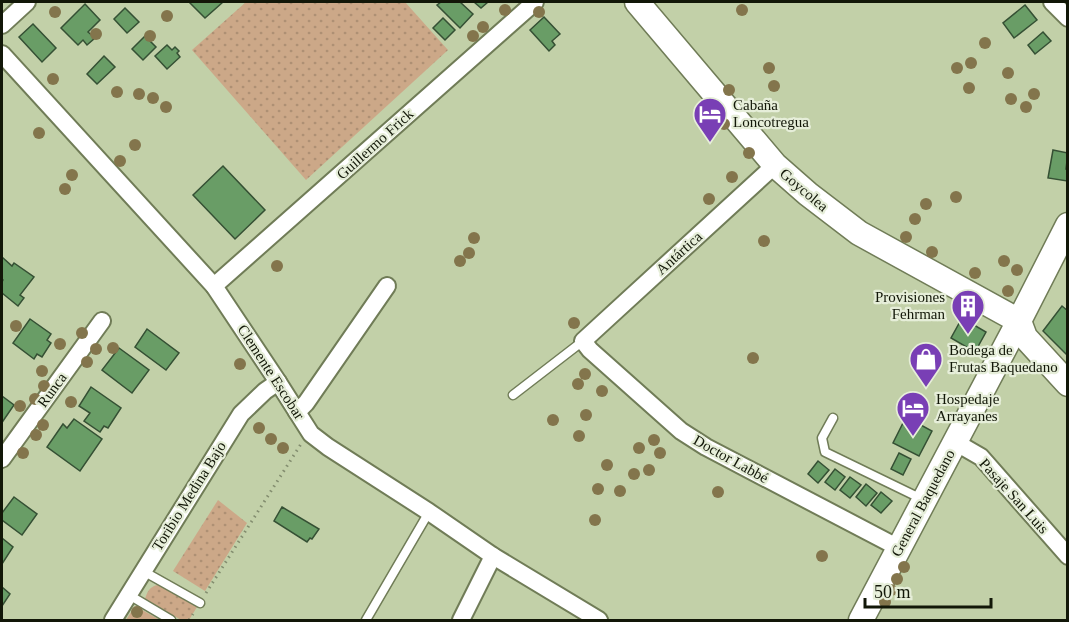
<svg xmlns="http://www.w3.org/2000/svg" width="1069" height="622" font-family="'Times New Roman',serif">
<style>
.grass{fill:url(#grass-dots)}
.park{fill:#cca888}
.building{fill:#699d66;stroke:#355034;stroke-width:1.5}
.lines{fill:none;stroke-linecap:round;stroke-linejoin:round}
.lane-casing{stroke:#707c57;stroke-width:11}
.street-casing{stroke:#707c57;stroke-width:20}
.secondary-casing{stroke:#707c57;stroke-width:27}
.path{stroke:#828c6e;stroke-width:3;stroke-dasharray:1.5 4.5;stroke-linecap:butt}
.lane{stroke:#fff;stroke-width:8}
.street{stroke:#fff;stroke-width:16}
.secondary{stroke:#fff;stroke-width:24}
.tree{fill:#83754c}
.labels{text-anchor:middle;stroke-width:4.5;stroke-linejoin:round;paint-order:stroke}
.poi-label{font-size:15px;fill:#121708;stroke:#e6eed9;text-anchor:start}
.street-label{font-size:15px;fill:#121708;stroke:#e6eed9}
</style>
<defs>
<pattern id="grass-dots" width="8" height="8" patternUnits="userSpaceOnUse" patternTransform="scale(1.5)"><rect width="8" height="8" fill="#cca888"/><path d="M2 2h.1M6 6h.1" fill="none" stroke="#ae9074" stroke-width="1.8" stroke-linecap="round"/></pattern>
</defs>
<rect width="100%" height="100%" fill="#c2d0a8"/>
<g class="grass">
<polygon points="246,2 405,2 448,50 306,180 192,50"/>
<polygon points="218,500 247,523 205,591 173,571"/>
<path d="M158 585 197 607 189 620H181L145 599C147 592 150 586 158 585Z"/>
</g>
<polygon class="park" points="135,606 160,620 126,620"/>
<g class="building">
<polygon points="189,2 223,2 205,18"/>
<polygon points="441,2 460,2 473,14 460,28 437,5"/>
<polygon points="474,2 488,2 481,8"/>
<polygon points="85,4 100,20 88,32 95,38 87,45 83,40 78,45 61,28"/>
<polygon points="1025,5 1037,20 1014,38 1003,23"/>
<polygon points="125,8 139,22 127,33 114,19"/>
<polygon points="544,17 560,34 552,41 555,45 549,51 530,30"/>
<polygon points="443,18 455,30 445,40 433,28"/>
<polygon points="33,24 56,48 42,62 19,37"/>
<polygon points="1043,32 1051,41 1035,54 1028,45"/>
<polygon points="145,36 156,47 143,60 132,49"/>
<polygon points="167,45 172,50 175,47 179,51 177,53 180,57 167,69 155,56"/>
<polygon points="104,56 115,67 97,84 87,74"/>
<polygon points="1053,150 1068,153 1066,169 1068,169 1067,181 1048,178"/>
<polygon points="223,166 265,210 235,239 193,195"/>
<polygon points="2,257 12,266 14,263 34,277 20,295 24,298 18,306 2,293 2,282 3,280 2,279"/>
<polygon points="1062,306 1068,311 1068,356 1043,331"/>
<polygon points="962,318 986,332 975,352 951,338"/>
<polygon points="30,319 51,334 47,340 51,343 42,357 37,354 34,359 13,343"/>
<polygon points="147,329 179,353 166,370 135,347"/>
<polygon points="119,348 149,370 132,393 102,370"/>
<polygon points="91,387 121,408 108,428 104,426 100,432 84,421 90,413 79,406"/>
<polygon points="2,396 14,405 3,421 2,420"/>
<polygon points="906,417 932,431 919,456 893,443"/>
<polygon points="74,419 102,439 80,471 47,447 63,424 67,428"/>
<polygon points="899,453 911,459 903,475 891,469"/>
<polygon points="818,461 829,470 818,483 808,474"/>
<polygon points="835,469 845,477 835,490 825,482"/>
<polygon points="850,477 861,485 850,498 840,490"/>
<polygon points="866,484 877,493 866,506 856,497"/>
<polygon points="881,492 892,501 881,513 871,505"/>
<polygon points="14,497 37,514 22,535 2,520 2,513"/>
<polygon points="282,507 319,529 312,539 310,538 307,542 274,521"/>
<polygon points="2,538 13,547 2,564"/>
<polygon points="2,587 10,594 2,606"/>
</g>
<g class="lines">
<defs>
<g id="lane">
<polyline points="513,395 583,341"/>
<polyline points="833,418 822,438 825,452 924,500"/>
<polyline points="143,571 200,603"/>
<polyline points="129,595 171,620"/>
<polyline points="366,620 429,512"/>
</g>
<g id="street">
<polyline points="1052,2 1068,18"/>
<polyline points="2,25 27,2"/>
<polyline points="2,54 214,286 278,382 311,434 328,447 429,512 493,556 599,620"/>
<polyline points="775,165 583,341 590,350 681,431 706,447 899,548"/>
<polyline points="214,286 535,2"/>
<polyline points="297,412 306,403 387,286"/>
<polyline points="955,442 981,457 1068,556"/>
<polyline points="2,459 102,321"/>
<polyline points="113,620 241,414 265,391 278,382"/>
<polyline points="461,620 493,556"/>
</g>
<g id="secondary">
<polyline points="637,2 775,165 808,194 859,233 1019,321"/>
<polyline points="1019,321 1025,337 1068,384"/>
<polyline points="861,620 1019,321 1068,225"/>
</g>
</defs>
<use href="#lane" class="lane-casing"/>
<use href="#street" class="street-casing"/>
<use href="#secondary" class="secondary-casing"/>
<g class="path">
<polyline points="206,593 301,444"/>
<polyline points="189,620 193,614"/>
</g>
<use href="#lane" class="lane"/>
<use href="#street" class="street"/>
<use href="#secondary" class="secondary"/>
</g>
<g class="tree">
<circle cx="505" cy="10" r="6"/>
<circle cx="742" cy="10" r="6"/>
<circle cx="55" cy="12" r="6"/>
<circle cx="539" cy="12" r="6"/>
<circle cx="167" cy="16" r="6"/>
<circle cx="483" cy="27" r="6"/>
<circle cx="96" cy="34" r="6"/>
<circle cx="150" cy="36" r="6"/>
<circle cx="473" cy="36" r="6"/>
<circle cx="985" cy="43" r="6"/>
<circle cx="971" cy="63" r="6"/>
<circle cx="769" cy="68" r="6"/>
<circle cx="957" cy="68" r="6"/>
<circle cx="1008" cy="73" r="6"/>
<circle cx="53" cy="79" r="6"/>
<circle cx="774" cy="86" r="6"/>
<circle cx="969" cy="88" r="6"/>
<circle cx="729" cy="90" r="6"/>
<circle cx="117" cy="92" r="6"/>
<circle cx="139" cy="94" r="6"/>
<circle cx="1034" cy="94" r="6"/>
<circle cx="153" cy="98" r="6"/>
<circle cx="1011" cy="99" r="6"/>
<circle cx="166" cy="107" r="6"/>
<circle cx="1026" cy="107" r="6"/>
<circle cx="724" cy="124" r="6"/>
<circle cx="39" cy="133" r="6"/>
<circle cx="135" cy="145" r="6"/>
<circle cx="749" cy="153" r="6"/>
<circle cx="120" cy="161" r="6"/>
<circle cx="72" cy="175" r="6"/>
<circle cx="732" cy="177" r="6"/>
<circle cx="65" cy="189" r="6"/>
<circle cx="956" cy="197" r="6"/>
<circle cx="709" cy="199" r="6"/>
<circle cx="926" cy="204" r="6"/>
<circle cx="915" cy="219" r="6"/>
<circle cx="906" cy="237" r="6"/>
<circle cx="474" cy="238" r="6"/>
<circle cx="764" cy="241" r="6"/>
<circle cx="932" cy="252" r="6"/>
<circle cx="469" cy="253" r="6"/>
<circle cx="460" cy="261" r="6"/>
<circle cx="1004" cy="261" r="6"/>
<circle cx="277" cy="266" r="6"/>
<circle cx="1017" cy="270" r="6"/>
<circle cx="975" cy="273" r="6"/>
<circle cx="1008" cy="291" r="6"/>
<circle cx="969" cy="315" r="6"/>
<circle cx="574" cy="323" r="6"/>
<circle cx="16" cy="326" r="6"/>
<circle cx="82" cy="333" r="6"/>
<circle cx="60" cy="344" r="6"/>
<circle cx="113" cy="348" r="6"/>
<circle cx="96" cy="349" r="6"/>
<circle cx="753" cy="358" r="6"/>
<circle cx="87" cy="362" r="6"/>
<circle cx="240" cy="364" r="6"/>
<circle cx="42" cy="371" r="6"/>
<circle cx="585" cy="374" r="6"/>
<circle cx="578" cy="384" r="6"/>
<circle cx="44" cy="386" r="6"/>
<circle cx="602" cy="391" r="6"/>
<circle cx="35" cy="399" r="6"/>
<circle cx="71" cy="402" r="6"/>
<circle cx="20" cy="406" r="6"/>
<circle cx="902" cy="410" r="6"/>
<circle cx="586" cy="415" r="6"/>
<circle cx="553" cy="420" r="6"/>
<circle cx="43" cy="425" r="6"/>
<circle cx="259" cy="428" r="6"/>
<circle cx="36" cy="435" r="6"/>
<circle cx="579" cy="436" r="6"/>
<circle cx="271" cy="439" r="6"/>
<circle cx="654" cy="440" r="6"/>
<circle cx="283" cy="448" r="6"/>
<circle cx="639" cy="448" r="6"/>
<circle cx="23" cy="453" r="6"/>
<circle cx="660" cy="453" r="6"/>
<circle cx="607" cy="465" r="6"/>
<circle cx="649" cy="470" r="6"/>
<circle cx="634" cy="474" r="6"/>
<circle cx="598" cy="489" r="6"/>
<circle cx="620" cy="491" r="6"/>
<circle cx="718" cy="492" r="6"/>
<circle cx="595" cy="520" r="6"/>
<circle cx="822" cy="556" r="6"/>
<circle cx="904" cy="567" r="6"/>
<circle cx="897" cy="579" r="6"/>
<circle cx="891" cy="590" r="6"/>
<circle cx="885" cy="602" r="6"/>
<circle cx="137" cy="612" r="6"/>
</g>
<defs>
<symbol id="hotel-pin" viewBox="-11 -11 22 30"><path d="M0 17L-7.5 6A9.5 9.5 0 1 1 7.5 6Z" fill="#793fb5" stroke="#e6eed9"/><path d="M-6-4.5h1.5V1H6V5H4.5V3h-9V5H-6ZM-4 0a1.8 1.8 0 1 1 3.6 0ZM.5 0V-2.5h3Q6-2.5 6 0Z" fill="#fff"/></symbol>
<symbol id="building-pin" viewBox="-11 -11 22 30"><path d="M0 17L-7.5 6A9.5 9.5 0 1 1 7.5 6Z" fill="#793fb5" stroke="#e6eed9"/><path d="M-4-6H4V6H1V3H-1V6H-4ZM-2.5-4.3h1.7v1.8h-1.7ZM.8-4.3h1.7v1.8H.8ZM-2.5-1h1.7V.8h-1.7ZM.8-1h1.7V.8H.8Z" fill="#fff"/></symbol>
<symbol id="shop-pin" viewBox="-11 -11 22 30"><path d="M0 17L-7.5 6A9.5 9.5 0 1 1 7.5 6Z" fill="#793fb5" stroke="#e6eed9"/><path d="M-5-2.5h2.3a2.7 3.5 0 0 1 5.4 0H5L5.5 6h-11ZM-1.5-2.5h3a1.5 2.3 0 0 0-3 0Z" fill="#fff"/></symbol>
</defs>
<g fill-rule="evenodd">
<use href="#hotel-pin" x="691" y="95" width="38" height="52"/>
<use href="#building-pin" x="949" y="287" width="38" height="52"/>
<use href="#shop-pin" x="907" y="340" width="38" height="52"/>
<use href="#hotel-pin" x="894" y="389" width="38" height="52"/>
</g>
<g class="labels">
<g class="poi-label">
<text x="733" y="110">Cabaña<tspan x="733" dy="17">Loncotregua</tspan></text>
<text x="945" y="302" text-anchor="end">Provisiones<tspan x="945" dy="17">Fehrman</tspan></text>
<text x="949" y="355">Bodega de<tspan x="949" dy="17">Frutas Baquedano</tspan></text>
<text x="936" y="404">Hospedaje<tspan x="936" dy="17">Arrayanes</tspan></text>
</g>
<g class="street-label">
<text transform="translate(375 144) rotate(-42)" y="5">Guillermo Frick</text>
<text transform="translate(804 190) rotate(40)" y="5">Goycolea</text>
<text transform="translate(679 253) rotate(-42)" y="5">Antártica</text>
<text transform="translate(271 372) rotate(57)" y="5">Clemente Escobar</text>
<text transform="translate(52 390) rotate(-54)" y="5">Runca</text>
<text transform="translate(731 459) rotate(29)" y="5">Doctor Labbé</text>
<text transform="translate(189 496) rotate(-58)" y="5">Toribio Medina Bajo</text>
<text transform="translate(1014 496) rotate(48)" y="5">Pasaje San Luis</text>
<text transform="translate(923 503) rotate(-62)" y="5">General Baquedano</text>
</g>
</g>
<rect width="1069" height="622" fill="none" stroke="#121708" stroke-width="6"/>
<path d="M865 598v9h126v-9" fill="none" stroke="#121708" stroke-width="3"/>
<text x="874" y="598" font-size="18" fill="#121708" stroke="#e6eed9" stroke-width="4.5" paint-order="stroke">50 m</text>
</svg>
